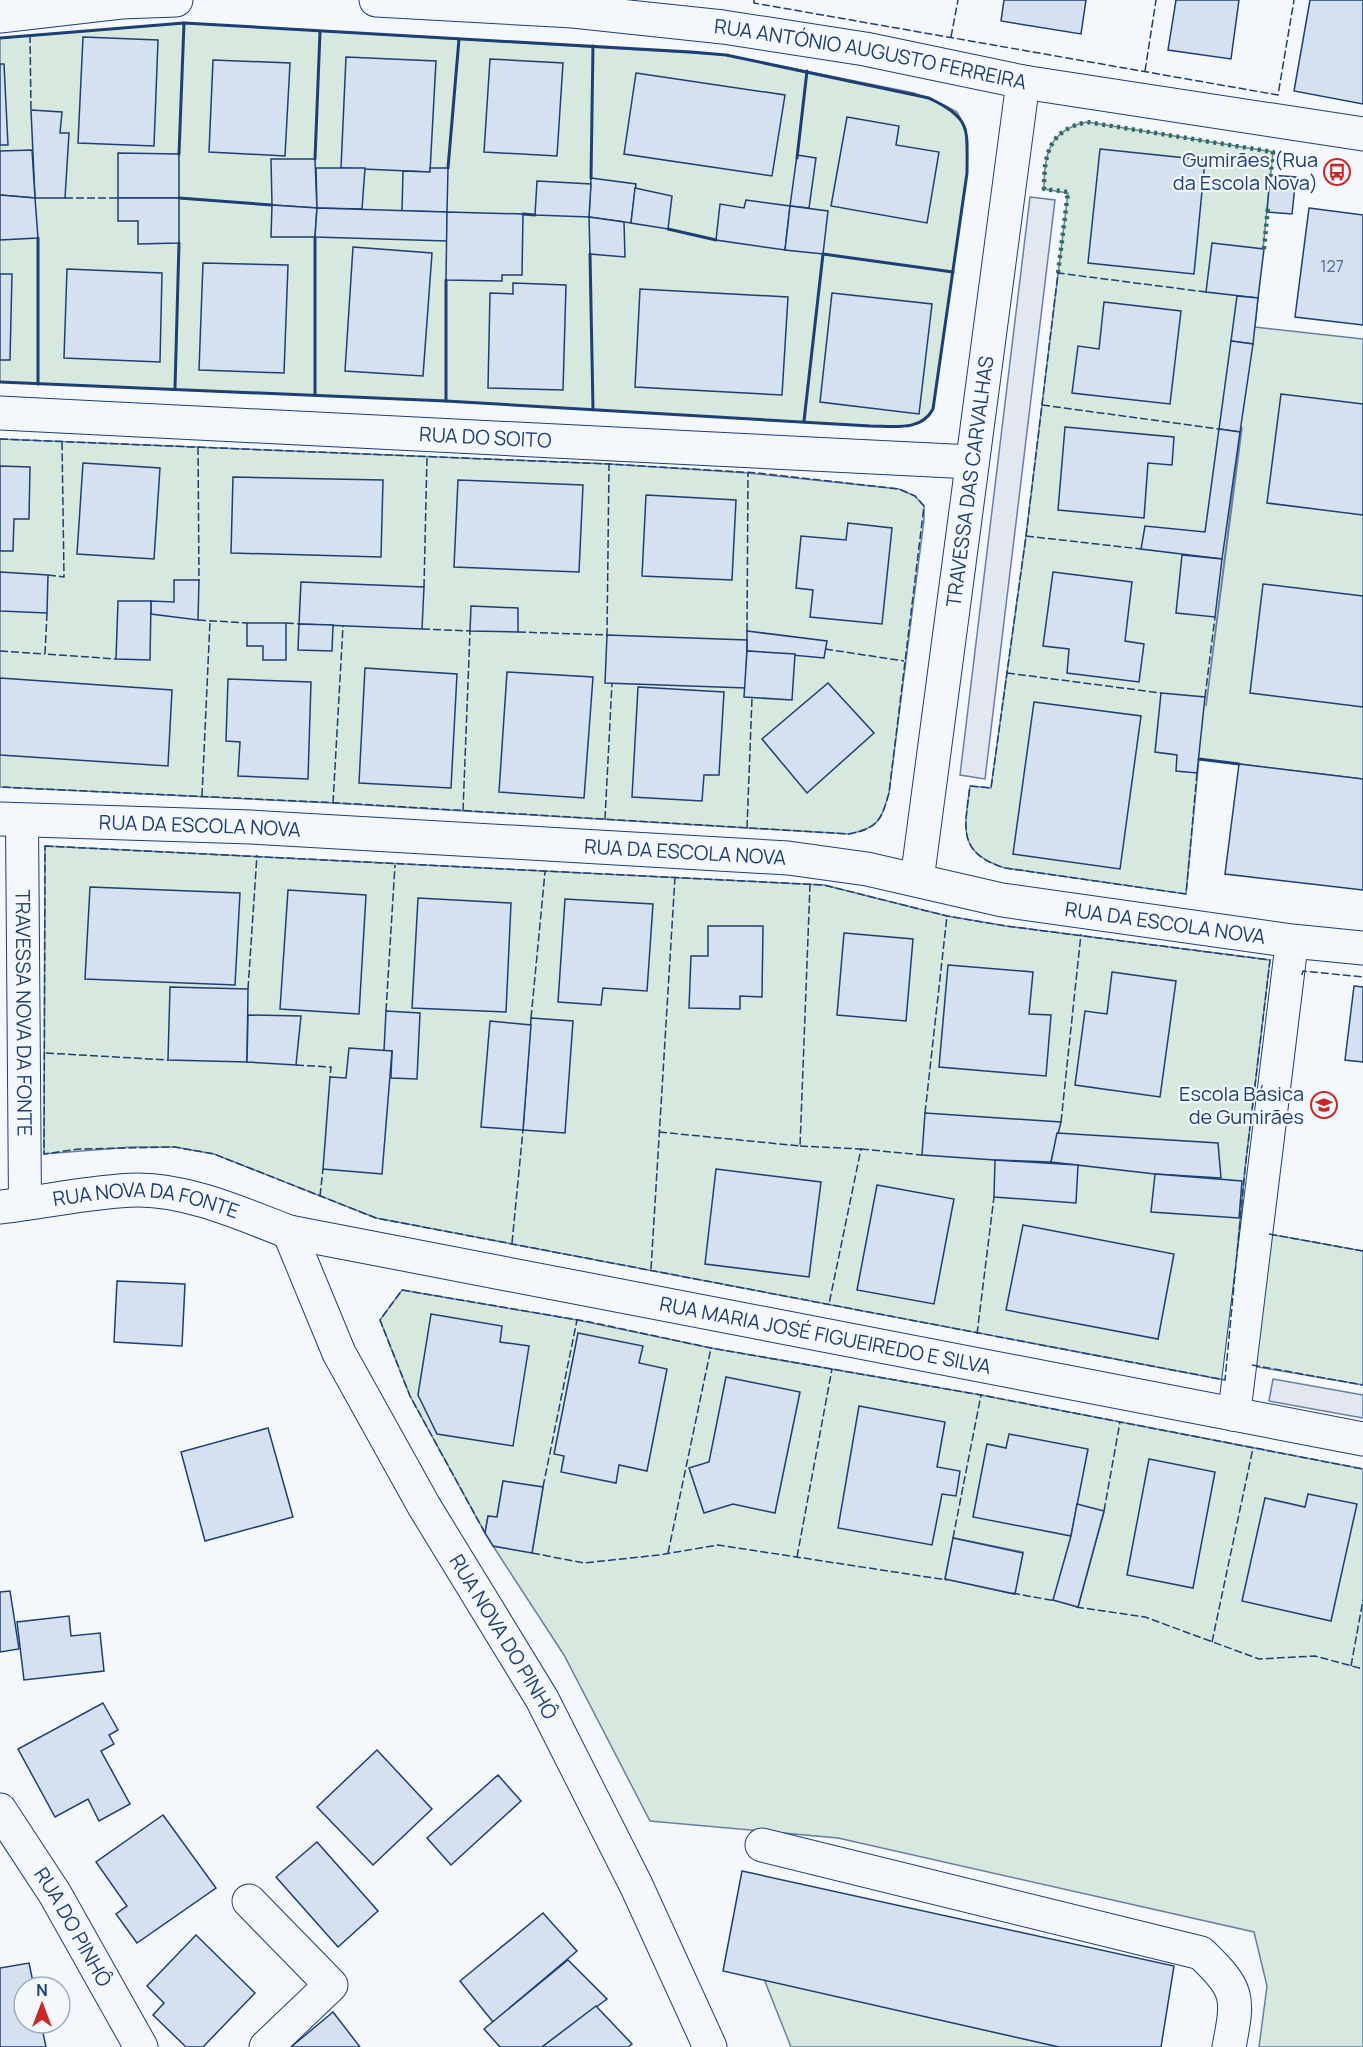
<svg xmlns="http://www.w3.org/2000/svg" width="1363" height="2047" font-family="Manrope,sans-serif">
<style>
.green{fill:#d7e8df;stroke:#687fa3;stroke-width:1.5;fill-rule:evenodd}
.parking{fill:#e3e8f0;stroke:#687fa3;stroke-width:1.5}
.building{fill:#d5e0f0;stroke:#1d3f73;stroke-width:1.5}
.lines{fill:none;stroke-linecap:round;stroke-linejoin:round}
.pedestrian-casing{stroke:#1d3f73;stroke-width:34}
.minor-casing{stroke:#1d3f73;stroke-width:35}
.tertiary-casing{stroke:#1d3f73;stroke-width:35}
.pedestrian{stroke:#f4f7fb;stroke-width:32}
.minor{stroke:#f4f7fb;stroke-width:33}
.tertiary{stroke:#f4f7fb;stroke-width:33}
.hedge{stroke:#2c6c60;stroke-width:4.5;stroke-dasharray:3 4.5;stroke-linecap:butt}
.fence{stroke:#1d3f73;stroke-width:1.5;stroke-dasharray:8 3;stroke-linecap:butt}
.wall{stroke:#1d3f73;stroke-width:3}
.labels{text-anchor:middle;stroke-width:4.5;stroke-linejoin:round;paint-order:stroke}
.number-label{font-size:16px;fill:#4b6792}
.street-label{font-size:20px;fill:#1d3f73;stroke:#f4f7fb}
.poi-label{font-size:20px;fill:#1d3f73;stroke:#f4f7fb;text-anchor:end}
</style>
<rect width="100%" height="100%" fill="#f4f7fb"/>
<g class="green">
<path d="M184 23 726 55 914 93 946 106 957 112 966 129 967 173 933 409C921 432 893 426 870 426L446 401 0 382V38Z"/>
<path d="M1087 122 1273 152 1255 327 1363 339V779L1199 759 1186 894 1005 868C956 853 965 827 970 786L991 788 1026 536 1068 193 1044 189C1044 154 1049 130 1087 122ZM1241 427 1242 428 1206 706Z"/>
<path d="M0 439 609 464 748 473 899 489 915 496 924 506V520L889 793C881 820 879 828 849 834L333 803 0 787Z"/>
<polygon points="45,846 824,885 947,916 1006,926 1270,960 1245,1169 1225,1380 376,1218 214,1154 175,1147 132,1147 44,1154"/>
<polygon points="1268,1234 1363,1251 1363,1385 1252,1366"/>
<path d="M402 1290 577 1320 711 1348 981 1395 1363 1469V2047H1259L1267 1986 1254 1932 838 1838 650 1821 564 1655 493 1546 532 1553 543 1488 503 1481 497 1517 488 1516 485 1533 410 1396 380 1320ZM1104 1512 1078 1607 1054 1600H1053ZM954 1538 1023 1552 1014 1594 945 1579Z"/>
<polygon points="764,1979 1059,2047 791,2047"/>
</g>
<g class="parking">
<polygon points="1030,197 1055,200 985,779 960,775"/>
<polygon points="1273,1379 1363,1395 1363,1418 1269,1401"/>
</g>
<g class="building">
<polygon points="1004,0 1086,0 1081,34 1001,21"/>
<polygon points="1176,0 1239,0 1231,59 1168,50"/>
<polygon points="1310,0 1363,0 1363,104 1294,91"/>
<polygon points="83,37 158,40 154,146 78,143"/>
<polygon points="346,57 436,61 430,172 341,168"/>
<polygon points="490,59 563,63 557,156 484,152"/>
<polygon points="213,60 290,63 285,156 209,152"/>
<polygon points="0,64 4,64 8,145 0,145"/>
<polygon points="636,73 785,95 772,176 624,154"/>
<polygon points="31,110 62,112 60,133 69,133 65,198 35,198"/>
<polygon points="847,117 899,126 896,145 939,152 927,223 831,206"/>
<polygon points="1100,149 1205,160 1194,274 1088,263"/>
<polygon points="32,150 35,198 0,195 0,151"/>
<polygon points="118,153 179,154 179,198 118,198"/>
<polygon points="797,155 816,158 809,208 790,206"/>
<polygon points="271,159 315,159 317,208 272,205"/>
<polygon points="316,168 365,168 362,209 317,208"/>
<polygon points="430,168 448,168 447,212 402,211 403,171 430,172"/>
<polygon points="1270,175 1296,177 1292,214 1267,212"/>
<polygon points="591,178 636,184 631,223 589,217"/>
<polygon points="537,181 591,184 589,217 535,215"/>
<polygon points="635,188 672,196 668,229 631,223"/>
<polygon points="0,195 35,198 38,238 0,240"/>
<polygon points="118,198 179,198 179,243 138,244 138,221 118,221"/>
<polygon points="746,200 790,206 785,250 716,240 720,204 744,208"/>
<polygon points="272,205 317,208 315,237 271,237"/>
<polygon points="790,206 828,211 823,254 785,250"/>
<polygon points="317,208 447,212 447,241 315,237"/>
<polygon points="1309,208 1363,215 1363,325 1295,317"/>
<polygon points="447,212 523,214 522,275 502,275 502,281 446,280"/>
<polygon points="589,217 624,222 625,257 590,254"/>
<polygon points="1212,243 1264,249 1258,298 1206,292"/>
<polygon points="353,247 432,253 423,376 345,371"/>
<polygon points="203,263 288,265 284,373 199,370"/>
<polygon points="67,269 162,273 160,362 64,358"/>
<polygon points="0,274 12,274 10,360 0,360"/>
<polygon points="513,283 566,285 563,390 488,388 490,293 513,294"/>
<polygon points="640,289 788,297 782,395 635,387"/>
<polygon points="832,293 932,304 919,414 820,402"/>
<polygon points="1237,296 1258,298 1253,344 1231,341"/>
<polygon points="1104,302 1181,311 1170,404 1072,393 1078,346 1099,349"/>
<polygon points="1231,341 1253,344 1240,432 1219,429"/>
<polygon points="1281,394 1363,404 1363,515 1267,503"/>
<polygon points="1065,427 1174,437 1172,465 1148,463 1144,518 1058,510"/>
<polygon points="1219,429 1240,432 1222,559 1141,549 1145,526 1205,532"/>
<polygon points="83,463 160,468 154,559 77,554"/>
<polygon points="0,466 30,467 29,519 14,519 13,551 0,551"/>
<polygon points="233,477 383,480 381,557 231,553"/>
<polygon points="458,480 583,485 579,572 454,567"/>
<polygon points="646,495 736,500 732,580 642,576"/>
<polygon points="848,523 892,528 882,624 810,617 813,590 796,588 801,536 846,540"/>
<polygon points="1182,555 1222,559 1215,617 1176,613"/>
<polygon points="0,572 48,575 47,613 0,611"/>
<polygon points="1053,572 1132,582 1125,641 1144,644 1139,682 1067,673 1069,649 1043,646"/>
<polygon points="174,580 199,580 198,620 151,614 151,601 174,602"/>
<polygon points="301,582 424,587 422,629 299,624"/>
<polygon points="1263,584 1363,596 1363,707 1250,693"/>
<polygon points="118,601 151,601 150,660 116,659"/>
<polygon points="471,606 518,608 518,632 470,631"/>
<polygon points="247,623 286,623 286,660 263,660 263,646 247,646"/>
<polygon points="299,624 333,625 332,651 298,650"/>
<polygon points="747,631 827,641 824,658 747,651"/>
<polygon points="607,635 747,640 746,688 605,683"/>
<polygon points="747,651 795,654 792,700 744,697"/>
<polygon points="365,668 457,674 451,788 359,783"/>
<polygon points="507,672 593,677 584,798 499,792"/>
<polygon points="0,678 172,690 168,766 0,755"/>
<polygon points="228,679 311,682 308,779 238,776 240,742 226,741"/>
<polygon points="828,683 874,733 807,793 762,739"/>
<polygon points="638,687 724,692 719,775 704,775 702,801 632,797"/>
<polygon points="1161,693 1205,697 1197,773 1176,771 1177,755 1155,752"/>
<polygon points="1034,702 1141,716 1120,869 1013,854"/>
<polygon points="1239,764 1363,779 1363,890 1225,874"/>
<polygon points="90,887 240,893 235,985 85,979"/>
<polygon points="288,890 366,895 359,1014 280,1009"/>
<polygon points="418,898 511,903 506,1012 412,1008"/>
<polygon points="565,899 653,904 647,991 603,988 601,1005 558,1002"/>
<polygon points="708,926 763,926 762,997 740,996 740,1009 689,1008 691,956 708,956"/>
<polygon points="844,933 913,939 906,1021 837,1015"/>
<polygon points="948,965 1033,972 1029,1014 1051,1015 1046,1076 939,1067"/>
<polygon points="1112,972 1176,981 1160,1097 1075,1085 1085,1011 1107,1014"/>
<polygon points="1354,986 1363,987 1363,1062 1345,1060"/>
<polygon points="170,987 248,989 247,1062 168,1060"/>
<polygon points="386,1011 420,1013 417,1079 391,1078 392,1051 384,1051"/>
<polygon points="248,1015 301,1016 296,1065 247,1062"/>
<polygon points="531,1018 573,1021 565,1133 523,1130"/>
<polygon points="490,1021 531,1025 523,1130 481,1127"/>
<polygon points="349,1048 392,1051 382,1174 323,1169 330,1077 346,1078"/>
<polygon points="925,1113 1061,1122 1051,1162 995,1160 922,1155"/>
<polygon points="1057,1133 1218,1143 1221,1178 1155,1174 1051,1162"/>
<polygon points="995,1160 1078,1165 1076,1203 994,1197"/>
<polygon points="716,1169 821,1182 809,1277 705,1264"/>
<polygon points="1155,1174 1242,1181 1239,1218 1151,1212"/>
<polygon points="877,1185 954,1199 934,1304 857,1290"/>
<polygon points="1023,1225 1174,1254 1158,1339 1006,1310"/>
<polygon points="117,1281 185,1284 182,1346 114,1342"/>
<polygon points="431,1314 502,1326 500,1342 529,1346 513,1446 437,1434 418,1395"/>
<polygon points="578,1333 643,1346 639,1363 667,1369 647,1471 619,1465 616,1483 561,1472 564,1456 554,1454"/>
<polygon points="726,1377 800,1392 775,1513 733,1504 704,1513 689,1468 709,1462"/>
<polygon points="859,1406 945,1422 937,1467 960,1471 956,1496 942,1494 932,1545 838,1528"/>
<polygon points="268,1428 293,1517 205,1541 181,1452"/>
<polygon points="1009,1434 1088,1449 1071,1536 973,1517 987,1444 1006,1448"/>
<polygon points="1149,1459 1215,1472 1193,1588 1127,1575"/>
<polygon points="503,1481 543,1487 532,1553 493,1546 485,1533 488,1516 497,1517"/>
<polygon points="1308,1494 1357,1504 1331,1621 1242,1601 1265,1498 1305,1507"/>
<polygon points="1077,1504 1104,1511 1078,1607 1053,1600 1071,1536"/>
<polygon points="953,1538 1023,1553 1015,1594 945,1579"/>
<polygon points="10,1591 19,1649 0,1652 0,1592"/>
<polygon points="69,1616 71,1636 100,1633 104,1671 24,1680 17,1622"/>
<polygon points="103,1703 118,1730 109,1735 114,1744 101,1751 130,1804 99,1821 88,1799 55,1817 18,1749"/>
<polygon points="377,1750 432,1809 373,1865 317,1807"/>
<polygon points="498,1775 521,1801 451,1865 427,1838"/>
<polygon points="163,1815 216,1888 137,1943 116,1914 127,1906 96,1862"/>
<polygon points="317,1842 378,1911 338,1947 276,1877"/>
<polygon points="742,1871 1174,1966 1161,2047 1059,2047 723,1971"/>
<polygon points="543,1913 577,1951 493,2022 460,1981"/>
<polygon points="196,1935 255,1993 203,2047 186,2047 153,2015 164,2003 147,1986"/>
<polygon points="568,1960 607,1999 542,2047 500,2047 484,2029"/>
<polygon points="29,1963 34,1987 24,1987 24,2023 41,2023 46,2047 0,2047 0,1968"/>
<polygon points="596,2006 632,2044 628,2047 542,2047"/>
<polygon points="333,2012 360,2047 291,2047"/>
</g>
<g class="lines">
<defs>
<g id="pedestrian">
<path id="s1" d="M22 821 25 1204"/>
<polyline points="1234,1415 1292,941"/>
</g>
<g id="minor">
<path id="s2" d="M0 413 972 462"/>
<path id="s3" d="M0 819 251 827 788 858 867 869 1002 900 1292 941 1363 948"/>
<path id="s4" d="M917 880 1023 82"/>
<path id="s5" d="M0 1207C46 1202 91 1191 138 1190 189 1190 242 1214 289 1232L1363 1439"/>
<path id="s6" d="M289 1232 339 1353 424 1506 542 1699 636 1885 710 2047"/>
<path id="s7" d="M0 1810 55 1894 141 2047"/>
<path d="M762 1845 1201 1953C1239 1990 1239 1996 1229 2047"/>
<polyline points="249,1901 331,1985 266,2047"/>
</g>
<g id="tertiary">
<path id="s8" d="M376 0 573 11 723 27 865 49 1023 82 1363 134"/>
<polyline points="0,16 121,2 176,0"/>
</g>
</defs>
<use href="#pedestrian" class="pedestrian-casing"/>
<use href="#minor" class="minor-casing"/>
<use href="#tertiary" class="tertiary-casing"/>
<use href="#pedestrian" class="pedestrian"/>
<use href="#minor" class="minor"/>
<use href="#tertiary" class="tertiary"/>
<g class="hedge">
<polyline points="1264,249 1268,207"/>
<path d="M1058 273 1068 192 1044 189C1044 154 1049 130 1087 122L1273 152 1270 178"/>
</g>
<g class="fence">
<polyline points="754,0 754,3 1278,95 1294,0"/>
<polyline points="30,35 31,110"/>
<polyline points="951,37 958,0"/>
<polyline points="1145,71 1156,0"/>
<polyline points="65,198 118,198"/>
<polyline points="1042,405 1219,429"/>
<path d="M0 439 609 464 758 473 899 489 915 496 924 506 889 793C881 820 879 828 849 834L340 803 0 787"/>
<polyline points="198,447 199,580"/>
<polyline points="1026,536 1141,549"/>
<polyline points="48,575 64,577 62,442"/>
<polyline points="424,587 427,456"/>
<polyline points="47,613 45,654 116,659"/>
<polyline points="198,620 247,623"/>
<polyline points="286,623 299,624"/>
<polyline points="422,629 470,631 463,811"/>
<polyline points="747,631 748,473"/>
<polyline points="518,632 607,635 609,464"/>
<polyline points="825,649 904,661"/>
<polyline points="0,651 45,654"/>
<polyline points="1007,673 1161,693"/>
<polyline points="1205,697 1215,617"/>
<path d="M1197 773 1186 894 1005 868C956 853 965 827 970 786L991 788 1026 536 1058 273 1206 292"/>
<polyline points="202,796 210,621"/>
<polyline points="333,803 343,626"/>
<polyline points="605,819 612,683"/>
<polyline points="747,828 752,698"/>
<polygon points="45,846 824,885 947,916 1006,926 1270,960 1245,1169 1225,1380 376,1218 214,1154 175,1147 79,1149 44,1154"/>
<polyline points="1302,975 1303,971 1363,977"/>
<polyline points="248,989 257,855"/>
<polyline points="386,1011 395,865"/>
<polyline points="531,1018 545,872"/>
<polyline points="46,1053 168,1060"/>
<polyline points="296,1065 331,1067 330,1077"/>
<polyline points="925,1113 947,916"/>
<polyline points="1061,1122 1081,934"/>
<polyline points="659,1132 800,1146 810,885"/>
<polyline points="800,1146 861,1149 829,1304"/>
<polyline points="861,1149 922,1155"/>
<polyline points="320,1196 323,1169"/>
<polyline points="1269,1234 1363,1251"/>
<polyline points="512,1243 523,1130"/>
<polyline points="651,1269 675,877"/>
<polyline points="977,1334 994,1197"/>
<polyline points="1252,1365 1363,1385"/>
<polyline points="543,1487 577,1320"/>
<polyline points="1104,1511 1120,1422"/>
<polyline points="485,1533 410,1396 380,1320 402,1290 590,1322 711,1348 981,1395 1363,1469"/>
<polyline points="953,1538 981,1395"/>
<polyline points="532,1553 584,1563 659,1555 718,1545 947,1580"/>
<polyline points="668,1553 711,1348"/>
<polyline points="797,1557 832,1369"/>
<polyline points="1012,1593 1056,1601"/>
<polyline points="1076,1607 1145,1617 1259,1659 1315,1656 1363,1669"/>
<polyline points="1212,1642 1253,1448"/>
<polyline points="1351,1666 1363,1600"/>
</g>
<g class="wall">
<path d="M0 38 184 23 691 52 726 55 929 98C972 119 967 128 967 173L933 409C921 432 893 426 870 426L446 401 0 382"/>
<polyline points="179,154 184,23"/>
<polyline points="797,158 807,71"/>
<polyline points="315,159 320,32"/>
<polyline points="448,168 459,39"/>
<polyline points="591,178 593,46"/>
<polyline points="179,198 272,205"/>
<polyline points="523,214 535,215"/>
<polyline points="668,229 716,240"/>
<polyline points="38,238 38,384"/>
<polyline points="590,254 593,409"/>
<polyline points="446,280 446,401"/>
<polyline points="175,388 179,243"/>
<polyline points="315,395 315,237"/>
<polyline points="804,421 823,254 953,272"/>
<polyline points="1199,759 1239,764"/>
</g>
</g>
<defs>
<symbol id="bus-ring" viewBox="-11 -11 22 22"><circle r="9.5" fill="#f4f7fb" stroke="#c62828" stroke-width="1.5"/><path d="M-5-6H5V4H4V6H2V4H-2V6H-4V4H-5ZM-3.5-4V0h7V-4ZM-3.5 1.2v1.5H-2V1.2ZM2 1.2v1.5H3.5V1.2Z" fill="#c62828"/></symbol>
<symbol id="school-ring" viewBox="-11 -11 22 22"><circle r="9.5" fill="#f4f7fb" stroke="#c62828" stroke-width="1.5"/><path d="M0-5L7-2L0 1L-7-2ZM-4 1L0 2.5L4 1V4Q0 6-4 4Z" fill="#c62828"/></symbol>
</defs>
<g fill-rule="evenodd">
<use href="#bus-ring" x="1322" y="157" width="30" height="30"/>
<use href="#school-ring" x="1309" y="1090" width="30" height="30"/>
</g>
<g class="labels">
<g class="number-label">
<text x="1332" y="272">127</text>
</g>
<g class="street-label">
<text dy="7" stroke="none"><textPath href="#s8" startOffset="498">RUA ANTÓNIO AUGUSTO FERREIRA</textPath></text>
<text dy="7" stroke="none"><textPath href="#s2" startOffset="486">RUA DO SOITO</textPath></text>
<text dy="7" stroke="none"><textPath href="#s4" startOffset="402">TRAVESSA DAS CARVALHAS</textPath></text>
<text dy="7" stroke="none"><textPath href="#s3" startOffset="200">RUA DA ESCOLA NOVA</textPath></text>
<text dy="7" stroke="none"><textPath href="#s3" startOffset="686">RUA DA ESCOLA NOVA</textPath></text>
<text dy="7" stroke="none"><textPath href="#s3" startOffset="1172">RUA DA ESCOLA NOVA</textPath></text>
<text dy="7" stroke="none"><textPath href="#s1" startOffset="192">TRAVESSA NOVA DA FONTE</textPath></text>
<text dy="7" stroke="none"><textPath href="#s5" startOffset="148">RUA NOVA DA FONTE</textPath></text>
<text dy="7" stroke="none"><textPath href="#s5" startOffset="843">RUA MARIA JOSÉ FIGUEIREDO E SILVA</textPath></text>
<text dy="7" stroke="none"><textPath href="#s6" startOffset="459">RUA NOVA DO PINHÔ</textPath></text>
<text dy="7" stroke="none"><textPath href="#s7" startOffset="138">RUA DO PINHÔ</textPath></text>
</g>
<g class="poi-label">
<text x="1318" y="167">Gumirães (Rua<tspan x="1318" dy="23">da Escola Nova)</tspan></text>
<text x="1304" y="1101">Escola Básica<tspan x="1304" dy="23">de Gumirães</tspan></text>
</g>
</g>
<g transform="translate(42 2005)"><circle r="28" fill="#f4f7fb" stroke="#9eadc5" stroke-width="1.5"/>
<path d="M0-4.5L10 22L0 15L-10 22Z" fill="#c62828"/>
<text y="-9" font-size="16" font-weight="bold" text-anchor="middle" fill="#1d3f73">N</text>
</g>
</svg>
